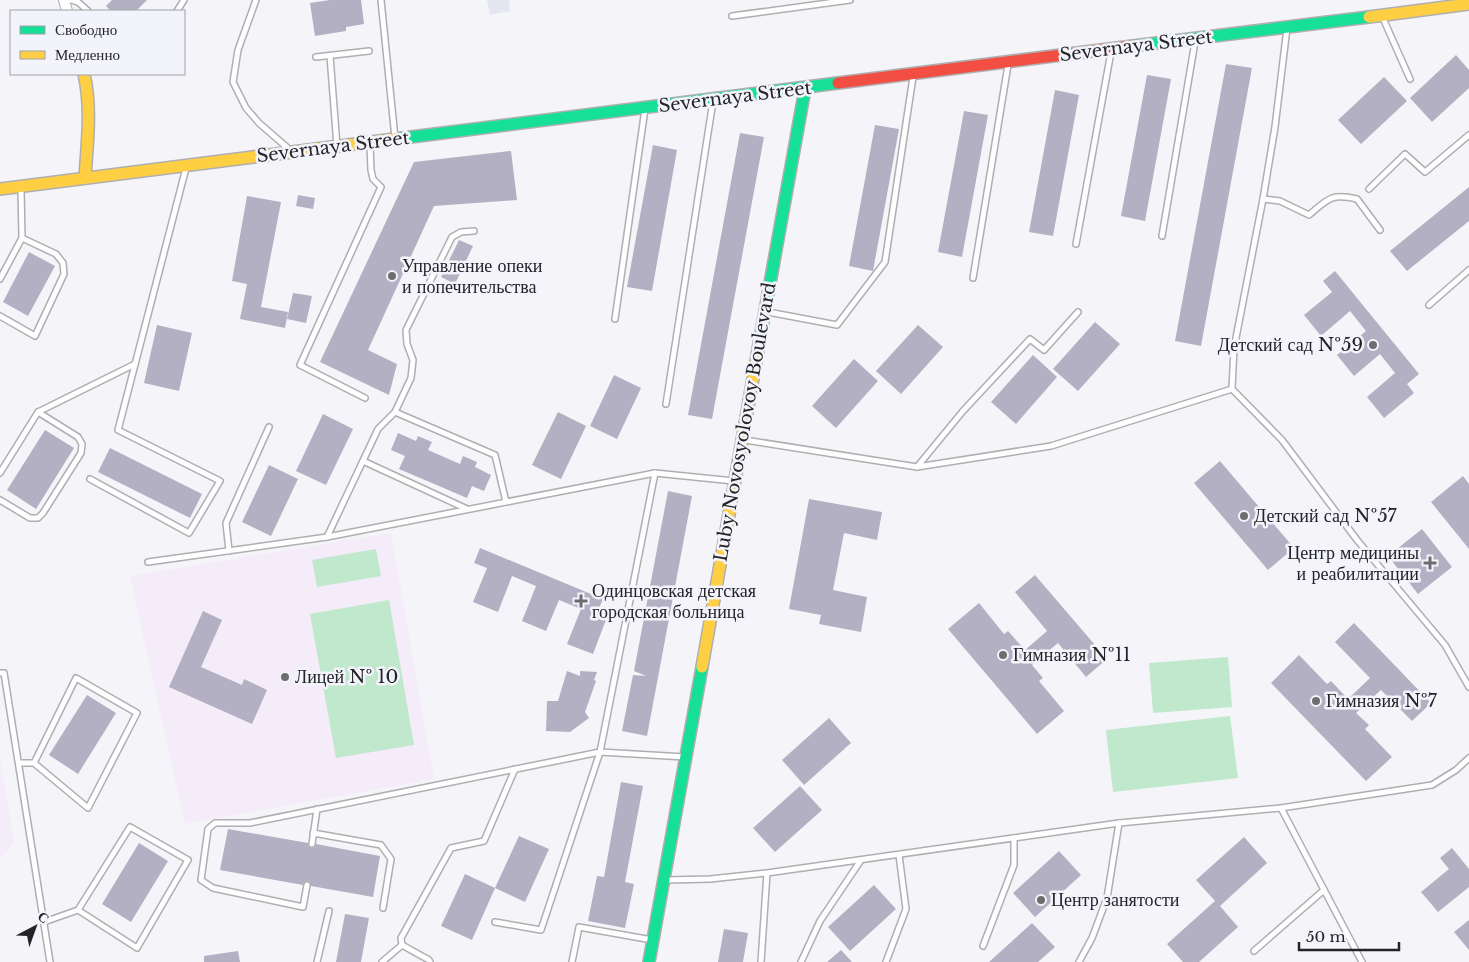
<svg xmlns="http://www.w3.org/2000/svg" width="1469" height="962" font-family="'Libre Baskerville',serif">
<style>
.built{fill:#e5e7f0}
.education{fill:#f4ecf8}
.green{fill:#c0e8cc}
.building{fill:#b3b0c3}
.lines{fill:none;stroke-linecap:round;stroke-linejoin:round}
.lane-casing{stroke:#afafb2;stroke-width:8}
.street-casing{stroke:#afafb2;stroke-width:12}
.fast-casing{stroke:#afafb2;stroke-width:14}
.slow-casing{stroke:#afafb2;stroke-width:14}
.jam-casing{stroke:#afafb2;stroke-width:14}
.lane{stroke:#fefefe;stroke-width:5}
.street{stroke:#fefefe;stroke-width:10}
.fast{stroke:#16e098;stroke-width:11}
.slow{stroke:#ffcf43;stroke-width:11}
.jam{stroke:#f24e42;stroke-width:11}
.poi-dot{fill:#6d6d70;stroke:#f3f4fb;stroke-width:2}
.labels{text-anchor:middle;stroke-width:5;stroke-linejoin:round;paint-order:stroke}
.street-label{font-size:18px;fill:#242427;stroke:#f3f4fb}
.poi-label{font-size:18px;fill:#242427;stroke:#f3f4fb;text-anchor:start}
</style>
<rect width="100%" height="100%" fill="#f5f5f9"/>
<polygon class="built" points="487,0 509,0 510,11 490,15"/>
<g class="education">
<polygon points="391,533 434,779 185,824 130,576"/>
<polygon points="0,760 14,842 0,858"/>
</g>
<g class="green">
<polygon points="376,549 381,576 317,587 312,560"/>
<polygon points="389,600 414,745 336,758 310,614"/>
<polygon points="1228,657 1232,707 1153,713 1149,663"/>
<polygon points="1230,716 1238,778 1113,792 1106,730"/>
</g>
<g class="building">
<polygon points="112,0 147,0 136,11 111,11 106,6"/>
<polygon points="330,0 361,0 364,24 346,27 346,31 315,36 310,3"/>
<polygon points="1456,55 1469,70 1469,88 1432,122 1410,98"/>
<polygon points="1226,64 1252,68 1201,346 1175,341"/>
<polygon points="1147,75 1171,79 1145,221 1121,216"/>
<polygon points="1384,77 1407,101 1361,144 1338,120"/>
<polygon points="1055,90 1079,95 1053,236 1029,232"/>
<polygon points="964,111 988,115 962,257 938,252"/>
<polygon points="875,125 899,129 873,271 849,266"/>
<polygon points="740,133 764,137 712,419 688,415"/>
<polygon points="653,145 677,150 652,291 627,287"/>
<polygon points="511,151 517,200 434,206 368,350 397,364 389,395 320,362 414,162"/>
<polygon points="1469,187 1469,221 1407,271 1390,251"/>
<polygon points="298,195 315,198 313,209 296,206"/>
<polygon points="247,196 281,202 261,307 288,312 285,328 240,319 247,284 232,281"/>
<polygon points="459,240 473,246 455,284 441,277"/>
<polygon points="29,252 55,266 28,316 3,302"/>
<polygon points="1335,271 1419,374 1407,384 1414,393 1384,418 1367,397 1395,373 1380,354 1354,376 1337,355 1366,331 1350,311 1321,336 1304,315 1332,292 1323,281"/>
<polygon points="293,293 312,296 306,323 287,319"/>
<polygon points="1095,322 1120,344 1078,391 1053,369"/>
<polygon points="157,325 192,333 179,391 144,383"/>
<polygon points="918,325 943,347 901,394 876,371"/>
<polygon points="1033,355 1057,377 1016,424 991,402"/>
<polygon points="854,359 878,381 836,428 812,406"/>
<polygon points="614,375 641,388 617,439 590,426"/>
<polygon points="558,412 586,426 561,479 532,465"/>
<polygon points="323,414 353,429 326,485 296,471"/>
<polygon points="45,430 74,448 36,509 7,490"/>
<polygon points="398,433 416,441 418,436 432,442 428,450 460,464 463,456 477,462 475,467 491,475 484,491 472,486 467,498 399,469 405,456 391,450"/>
<polygon points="110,448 202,494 190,518 98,472"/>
<polygon points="1220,461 1294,548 1268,570 1194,483"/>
<polygon points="269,465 298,479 271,536 242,522"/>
<polygon points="1463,476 1469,484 1469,549 1431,502"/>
<polygon points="668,491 692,496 647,736 622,731 633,675 646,676 634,671"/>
<polygon points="809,499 882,512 877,540 844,533 833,590 867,597 861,632 819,624 821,615 789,609"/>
<polygon points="1422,529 1452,567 1418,594 1388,556"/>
<polygon points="480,548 603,599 597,613 607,617 593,654 567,644 581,609 559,600 546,631 522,621 536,586 512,576 498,612 473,602 487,568 474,563"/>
<polygon points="1035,575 1107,659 1086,677 1058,643 1032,665 1043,678 1039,681 1064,711 1037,734 948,629 979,603 1004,634 1008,631 1025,650 1047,631 1015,592"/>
<polygon points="203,611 222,620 201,667 242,685 244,679 267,690 252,724 169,687"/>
<polygon points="1354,623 1431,703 1412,721 1381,690 1356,713 1369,725 1365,729 1392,757 1366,781 1271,683 1299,655 1327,684 1331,681 1348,699 1370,678 1335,642"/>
<polygon points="567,671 580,676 580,671 597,672 594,680 596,681 585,712 589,718 570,732 546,731 547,701 558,701"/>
<polygon points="87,695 116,713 78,774 49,755"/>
<polygon points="829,718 851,743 804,785 782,760"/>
<polygon points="621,782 643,786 625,882 634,884 625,928 588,921 597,876 604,877"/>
<polygon points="800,786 822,810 775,852 753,828"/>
<polygon points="228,829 308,843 308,846 311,848 314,848 316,844 380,856 373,897 311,886 310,882 307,881 304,882 303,885 220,870"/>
<polygon points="519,836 549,849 525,902 495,888"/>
<polygon points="1244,837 1267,863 1220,906 1238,927 1199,962 1183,962 1167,944 1215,901 1196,880"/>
<polygon points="139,843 168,861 131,922 102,904"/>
<polygon points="1452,848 1469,869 1469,887 1438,912 1421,892 1449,869 1440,858"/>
<polygon points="1059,851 1081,875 1035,917 1013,893"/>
<polygon points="465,874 495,888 472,940 441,926"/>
<polygon points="874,885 896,909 850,951 828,927"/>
<polygon points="345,914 369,918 361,962 336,962"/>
<polygon points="1469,920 1469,950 1454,932"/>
<polygon points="1032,923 1055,947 1038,962 989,962"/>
<polygon points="724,929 748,933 743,962 718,962"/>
<polygon points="841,950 852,962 827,962"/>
<polygon points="238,951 240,962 204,962 204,956"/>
</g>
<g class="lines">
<defs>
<g id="lane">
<polyline points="71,0 78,2 88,11"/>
<polyline points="256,0 238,50 233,82 246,108 259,123 290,150"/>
<polyline points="381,0 395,138"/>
<polyline points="177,11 184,0"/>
<polyline points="732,16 850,0"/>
<polyline points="1382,16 1410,79"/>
<polyline points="1287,28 1275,127 1263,199 1234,348 1232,389 1282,440 1357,540 1445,645 1469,687"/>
<polyline points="330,56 337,146"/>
<polyline points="316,57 369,51"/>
<polyline points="1369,189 1405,154 1425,172 1469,135"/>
<path d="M1263 199 1280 201 1309 215C1328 199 1331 193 1357 199L1380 230"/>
<polyline points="1162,236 1195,42"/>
<polyline points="1076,244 1111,52"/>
<polyline points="973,278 1008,65"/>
<polyline points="0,279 22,238 21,189"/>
<polyline points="1429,305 1469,270"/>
<polyline points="768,312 837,325 885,262 913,77"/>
<polyline points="0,316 35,336 64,274 63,263 56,254 22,238"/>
<polyline points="615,319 645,109"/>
<polyline points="365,398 300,365 381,187 373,179 371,170 370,145"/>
<polyline points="666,404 713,101"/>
<polyline points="395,412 411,378 413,360 407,344 406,330 452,237 461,232 474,231"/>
<polyline points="745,440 917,467 1051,446 1232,389"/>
<polyline points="363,461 467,509"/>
<polyline points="917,467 963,411 1030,339 1044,350 1078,312"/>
<polyline points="0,473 38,412 135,364"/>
<polyline points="90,479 189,533 220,481 118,430 186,168"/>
<polyline points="0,500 30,518 38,518 43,513 81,453 82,444 78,437 38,412"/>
<polyline points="327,537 378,429 395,412 495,455 506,502"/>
<polyline points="229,551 226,523 269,427"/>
<polyline points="148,562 327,537 655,473 734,481"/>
<polyline points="0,673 4,673 50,962"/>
<polyline points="19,763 34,763 76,678 137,713 88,808 34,763"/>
<polyline points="1281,808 1362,962"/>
<polyline points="313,833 381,845 391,859 383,908"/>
<polyline points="312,844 317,809"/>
<polyline points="666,880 710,879 767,873 1119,823 1281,808 1432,785 1456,770 1469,758"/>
<polyline points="307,885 303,907 213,888 201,880 208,829 215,823 250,823 600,752 685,757"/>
<polyline points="44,922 78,910 130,827 188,860 137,948 78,910"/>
<polyline points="495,922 541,930 600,752 655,473"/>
<polyline points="983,946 1014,865 1014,838"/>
<polyline points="1254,951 1324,890"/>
<polyline points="317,962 329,911"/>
<polyline points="382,962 402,945"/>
<polyline points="430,962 429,960 402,945 401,938 451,848 484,841 515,769"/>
<polyline points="572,962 579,927 652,940"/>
<polyline points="761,962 767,873"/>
<polyline points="801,962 820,921 861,860"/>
<polyline points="886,962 906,909 899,855"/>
<polyline points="1079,962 1092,938 1107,898 1119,823"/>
</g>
<polyline id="street" points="64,0 67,11"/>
<g id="fast">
<polyline points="1133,46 1369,17"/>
<polyline points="395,139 838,83"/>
<polyline points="758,350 805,89"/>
<polyline points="649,962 702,667"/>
</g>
<g id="slow">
<polyline points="1369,17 1469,4"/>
<path d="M84 74C92 109 87 143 85 178"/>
<polyline points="0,189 395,139"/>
<polyline points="702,667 758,350"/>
</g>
<polyline id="jam" points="838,83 1133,46"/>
</defs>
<use href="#lane" class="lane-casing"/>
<use href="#street" class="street-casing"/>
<use href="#fast" class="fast-casing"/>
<use href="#slow" class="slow-casing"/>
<use href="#jam" class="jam-casing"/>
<use href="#lane" class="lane"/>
<use href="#street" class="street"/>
<use href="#fast" class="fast"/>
<use href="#slow" class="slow"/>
<use href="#jam" class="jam"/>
</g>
<g class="poi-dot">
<circle cx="392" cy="276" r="5"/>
<circle cx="1373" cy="345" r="5"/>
<circle cx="1244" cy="516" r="5"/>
<path d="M1427.5 555.5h5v5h5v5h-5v5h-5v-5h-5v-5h5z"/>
<path d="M578.5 593.5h5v5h5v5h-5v5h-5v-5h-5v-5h5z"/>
<circle cx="1003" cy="655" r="5"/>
<circle cx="285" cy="677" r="5"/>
<circle cx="1316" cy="701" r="5"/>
<circle cx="1041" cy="900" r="5"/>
</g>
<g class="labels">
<g class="street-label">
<text transform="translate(1136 46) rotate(-7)" y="6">Severnaya Street</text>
<text transform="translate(735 97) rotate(-7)" y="6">Severnaya Street</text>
<text transform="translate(333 147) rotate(-7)" y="6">Severnaya Street</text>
<text transform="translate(745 422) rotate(-80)" y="6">Luby Novosyolovoy Boulevard</text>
</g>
<g class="poi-label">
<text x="402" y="272">Управление опеки<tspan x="402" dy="21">и попечительства</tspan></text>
<text x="1363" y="351" text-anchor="end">Детский сад №59</text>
<text x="1254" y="522">Детский сад №57</text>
<text x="1419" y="559" text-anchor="end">Центр медицины<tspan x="1419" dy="21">и реабилитации</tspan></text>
<text x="592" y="597">Одинцовская детская<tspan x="592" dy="21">городская больница</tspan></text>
<text x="1013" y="661">Гимназия №11</text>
<text x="295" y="683">Лицей № 10</text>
<text x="1326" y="707">Гимназия №7</text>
<text x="1051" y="906">Центр занятости</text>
</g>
</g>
<rect x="10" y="10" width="175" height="65" fill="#f3f4fb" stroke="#a0a1a6"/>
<rect x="20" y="26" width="25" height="8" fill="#16e098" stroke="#a0a1a6"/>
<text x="55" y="35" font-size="15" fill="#242427">Свободно</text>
<rect x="20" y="51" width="25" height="8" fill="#ffcf43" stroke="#a0a1a6"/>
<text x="55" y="60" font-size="15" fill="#242427">Медленно</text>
<g transform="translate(35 927) rotate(41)" stroke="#f3f4fb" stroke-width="4" paint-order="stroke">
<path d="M0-4L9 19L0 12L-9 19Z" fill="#242427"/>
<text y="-8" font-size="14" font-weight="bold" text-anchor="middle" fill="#242427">С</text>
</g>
<path d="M1299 942v8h100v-8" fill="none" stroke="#242427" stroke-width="2.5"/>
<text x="1306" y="942" font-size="15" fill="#242427" stroke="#f3f4fb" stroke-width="4" paint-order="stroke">50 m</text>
</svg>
